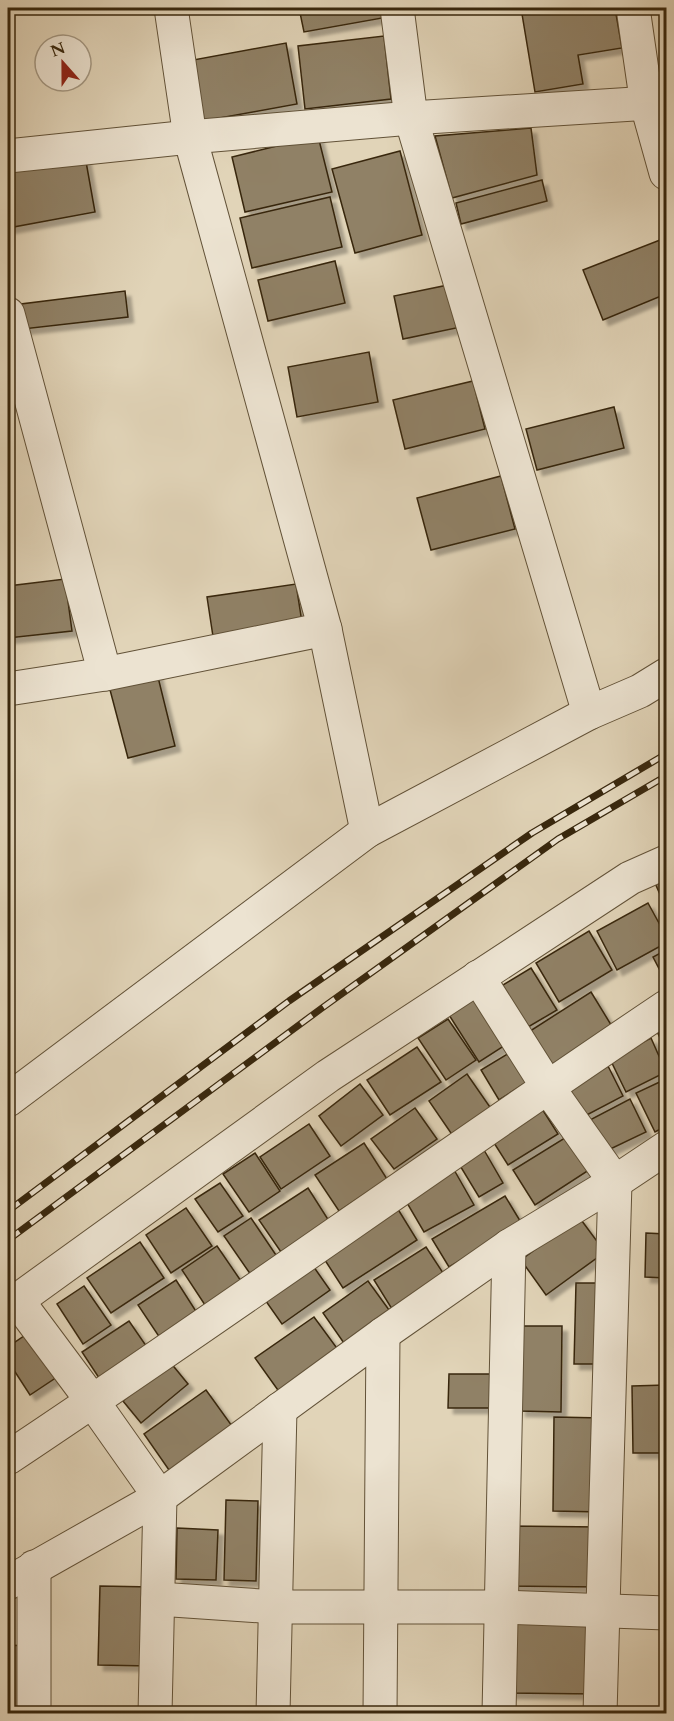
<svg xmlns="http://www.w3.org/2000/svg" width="674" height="1721" font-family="Cardo,serif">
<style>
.building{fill:#908166;stroke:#38270d;stroke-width:1.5;filter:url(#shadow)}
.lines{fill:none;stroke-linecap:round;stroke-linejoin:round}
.minor-casing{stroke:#625238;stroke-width:35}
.minor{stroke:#ece3d1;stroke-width:33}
.rail-casing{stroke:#38270d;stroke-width:7}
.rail{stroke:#ece3d1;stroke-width:4.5;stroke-dasharray:14;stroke-linecap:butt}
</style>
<defs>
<filter id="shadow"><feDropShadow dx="5.5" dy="5.5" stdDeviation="1.5" flood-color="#0004"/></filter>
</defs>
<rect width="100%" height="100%" fill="#e1d4b8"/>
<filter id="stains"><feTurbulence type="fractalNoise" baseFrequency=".00333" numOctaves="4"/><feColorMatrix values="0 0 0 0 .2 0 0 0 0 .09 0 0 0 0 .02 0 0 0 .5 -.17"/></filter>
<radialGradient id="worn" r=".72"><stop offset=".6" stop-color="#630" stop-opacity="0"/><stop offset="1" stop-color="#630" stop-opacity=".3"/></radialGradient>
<g class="building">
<polygon points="299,8 387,8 388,17 304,32"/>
<polygon points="521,8 615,8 622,48 578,55 583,84 535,92"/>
<polygon points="384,36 391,99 305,109 298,46"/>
<polygon points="286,43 297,104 203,121 193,60"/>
<polygon points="531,128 537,175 452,198 435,136"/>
<polygon points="318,136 332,192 245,212 232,157"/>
<polygon points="400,151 422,235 355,253 332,169"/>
<polygon points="85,156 95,212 8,228 8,170"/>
<polygon points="542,180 547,201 461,224 456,203"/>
<polygon points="330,197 342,247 252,268 240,218"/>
<polygon points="660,240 666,256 666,294 603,320 583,270"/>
<polygon points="335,261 345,303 268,321 258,280"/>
<polygon points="453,284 461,327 403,339 394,296"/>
<polygon points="125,291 128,317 23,329 21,304"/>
<polygon points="369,352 378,402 297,417 288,367"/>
<polygon points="473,381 485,429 405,449 393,400"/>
<polygon points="614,407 624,448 537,470 526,429"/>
<polygon points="501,476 515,529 431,550 417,498"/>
<polygon points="65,579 72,631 8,638 8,586"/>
<polygon points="296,584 303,629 214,643 207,597"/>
<polygon points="157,673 175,746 128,758 109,686"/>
<polygon points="666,877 666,908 655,883"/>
<polygon points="648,903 666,936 666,943 617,970 597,931"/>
<polygon points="589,931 612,970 559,1002 536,963"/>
<polygon points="666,950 666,982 653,957"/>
<polygon points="531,968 557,1010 523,1030 498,988"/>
<polygon points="591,992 613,1028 550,1068 527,1033"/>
<polygon points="484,993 513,1040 479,1062 449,1015"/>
<polygon points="448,1019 476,1060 446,1080 418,1038"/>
<polygon points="666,1024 666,1051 656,1029"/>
<polygon points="651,1038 666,1072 626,1092 610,1059"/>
<polygon points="417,1047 441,1082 390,1115 367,1080"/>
<polygon points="514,1050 532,1079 499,1100 481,1070"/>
<polygon points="608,1066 623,1096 583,1117 567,1086"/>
<polygon points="467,1074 492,1110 453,1136 429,1101"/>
<polygon points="666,1079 666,1126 655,1132 636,1093"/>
<polygon points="360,1084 383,1115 341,1146 319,1116"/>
<polygon points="630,1099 646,1132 602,1153 586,1122"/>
<polygon points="539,1104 558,1134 508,1165 489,1135"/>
<polygon points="415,1108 437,1139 394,1169 371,1139"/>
<polygon points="309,1124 330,1156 281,1189 260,1157"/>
<polygon points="568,1136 589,1170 535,1205 513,1170"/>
<polygon points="364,1143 387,1179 339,1211 315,1175"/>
<polygon points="484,1150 503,1183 479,1197 459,1164"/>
<polygon points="255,1153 280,1191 249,1212 223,1174"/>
<polygon points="453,1168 474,1205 424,1232 403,1196"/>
<polygon points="220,1183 243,1216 218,1232 195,1199"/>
<polygon points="308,1188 329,1221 281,1252 259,1220"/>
<polygon points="505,1196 522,1224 449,1267 432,1239"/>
<polygon points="396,1206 417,1240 343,1288 321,1254"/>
<polygon points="186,1208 212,1246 171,1273 146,1235"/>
<polygon points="579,1217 605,1252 546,1295 521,1260"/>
<polygon points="251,1218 278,1258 251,1275 224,1236"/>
<polygon points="646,1233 666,1234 666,1278 645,1277"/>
<polygon points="140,1242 164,1278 111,1313 87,1278"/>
<polygon points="217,1246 241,1281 205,1305 182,1270"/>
<polygon points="426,1247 445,1276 392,1309 374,1280"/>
<polygon points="311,1263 330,1290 282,1324 263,1297"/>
<polygon points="176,1280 199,1316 162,1341 138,1305"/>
<polygon points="368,1281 392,1314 346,1346 323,1313"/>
<polygon points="576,1283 607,1283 606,1364 574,1364"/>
<polygon points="84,1286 111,1325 83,1344 57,1304"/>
<polygon points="314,1317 339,1351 280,1393 255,1358"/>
<polygon points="129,1321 151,1353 103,1384 82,1352"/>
<polygon points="521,1326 562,1326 561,1412 520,1411"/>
<polygon points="37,1327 66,1371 30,1395 8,1361 8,1347"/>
<polygon points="170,1362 188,1384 141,1423 123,1401"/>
<polygon points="449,1374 500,1374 500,1408 448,1408"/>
<polygon points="666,1385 666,1453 633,1453 632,1386"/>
<polygon points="206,1390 232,1426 169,1470 144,1434"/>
<polygon points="554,1417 603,1418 602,1512 553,1511"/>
<polygon points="226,1500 258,1501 256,1581 224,1580"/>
<polygon points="508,1526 600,1527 599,1587 506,1586"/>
<polygon points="177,1528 218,1530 216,1580 176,1579"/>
<polygon points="100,1586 152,1587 150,1666 98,1665"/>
<polygon points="509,1619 596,1620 596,1694 508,1693"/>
<polygon points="8,1645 27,1646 23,1708 8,1707"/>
</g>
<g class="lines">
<defs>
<g id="minor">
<polyline points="171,8 190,137 325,629 367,831"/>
<polyline points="397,8 411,118 589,713"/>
<polyline points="633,8 647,105 666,173"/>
<polyline points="8,156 190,137 411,118 666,102"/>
<polyline points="8,314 105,674 325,629"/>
<polyline points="8,689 105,674"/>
<polyline points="478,977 547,1086 615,1182 600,1714"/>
<polyline points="8,1100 367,831 589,713 640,691 666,675"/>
<polyline points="17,1300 93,1402 160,1497 155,1714"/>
<polyline points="8,1307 328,1076 630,878 666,862"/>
<path d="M8 1458C229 1311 445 1155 666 1007"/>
<polyline points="34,1567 34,1714"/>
<polyline points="8,1583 160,1497 383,1334 509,1246 615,1182 666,1148"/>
<polyline points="158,1599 276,1607 502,1607 666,1613"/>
<polyline points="273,1714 280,1409"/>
<polyline points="380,1714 383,1334"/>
<polyline points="499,1714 509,1246"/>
</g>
</defs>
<use href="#minor" class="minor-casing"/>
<use href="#minor" class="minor"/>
<defs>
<g id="rail">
<polyline points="8,1211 289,1001 532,833 666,754"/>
<polyline points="8,1240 322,1008 558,839 666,776"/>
</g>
</defs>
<use href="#rail" class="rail-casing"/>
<use href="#rail" class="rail"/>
</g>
<rect width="674" height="1721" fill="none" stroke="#e1d4b8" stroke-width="30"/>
<rect x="9" y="9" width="656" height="1703" fill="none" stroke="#38270d" stroke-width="3"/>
<rect x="15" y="15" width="644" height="1691" fill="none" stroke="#38270d" stroke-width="1.5"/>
<g transform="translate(63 63) rotate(339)"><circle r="28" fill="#ece3d1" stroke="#a49883" stroke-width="1.5"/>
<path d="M0-4.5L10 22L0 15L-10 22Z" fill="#8f2418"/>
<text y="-9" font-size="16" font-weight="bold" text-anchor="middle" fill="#38270d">N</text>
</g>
<rect width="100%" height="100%" filter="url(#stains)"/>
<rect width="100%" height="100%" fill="url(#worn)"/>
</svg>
